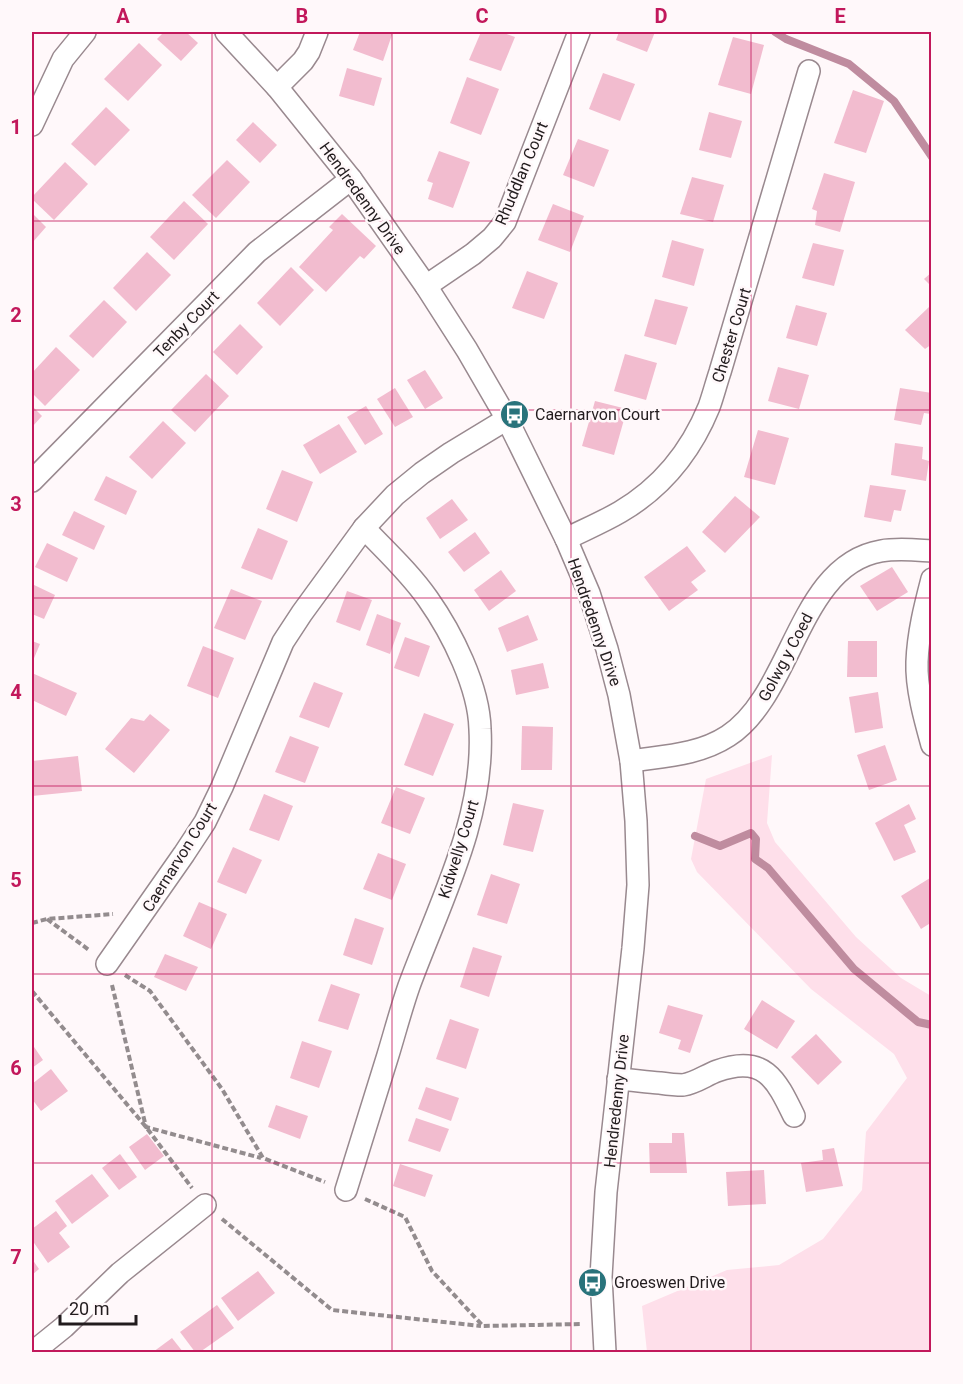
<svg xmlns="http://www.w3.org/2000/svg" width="963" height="1384" font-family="Roboto,sans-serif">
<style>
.green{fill:#fedfea}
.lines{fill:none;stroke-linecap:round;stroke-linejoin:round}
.stream{stroke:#bf8c9f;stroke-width:8}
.building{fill:#f2bccf}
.minor-casing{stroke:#99898f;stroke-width:24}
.path{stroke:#938c8e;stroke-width:4;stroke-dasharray:6 3;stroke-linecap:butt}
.minor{stroke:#fff;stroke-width:21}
.grid{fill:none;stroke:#c2185b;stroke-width:1.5;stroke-opacity:0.55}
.labels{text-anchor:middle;stroke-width:5;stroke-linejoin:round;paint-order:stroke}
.street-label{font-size:16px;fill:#221c1e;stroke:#fff8fa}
.poi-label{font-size:16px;fill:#221c1e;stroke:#fff8fa;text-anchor:start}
.neatline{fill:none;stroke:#c2185b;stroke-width:2}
.grid-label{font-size:20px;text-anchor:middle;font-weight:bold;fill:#c2185b}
</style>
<rect width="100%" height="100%" fill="#fff8fa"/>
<polygon class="green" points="772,755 767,823 775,842 856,937 901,978 931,996 931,1352 647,1352 642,1306 727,1270 779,1265 823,1239 862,1190 866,1132 907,1078 894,1054 811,989 697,872 691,859 706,779"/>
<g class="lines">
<g class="stream">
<polyline points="775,32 786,39 849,64 894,101 932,157"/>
<polyline points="695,836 720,846 751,833 756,839 755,859 768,868 854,969 918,1022 932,1025"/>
</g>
</g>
<g class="building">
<polygon points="164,32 186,32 198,43 181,61 157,39"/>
<polygon points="360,32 393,32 383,61 353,50"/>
<polygon points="481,32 501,32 515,37 501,71 469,60"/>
<polygon points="619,32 655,32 647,52 616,40"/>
<polygon points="733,37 764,45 751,94 718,85"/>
<polygon points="139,43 162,65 128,101 104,79"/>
<polygon points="347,68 382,78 374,106 339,96"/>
<polygon points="603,73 635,84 620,121 589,109"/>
<polygon points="467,77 499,89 481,135 450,123"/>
<polygon points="853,90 884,101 866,153 834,143"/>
<polygon points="106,107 130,130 95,166 71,144"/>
<polygon points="709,112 742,121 731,158 699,150"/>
<polygon points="253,122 277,145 260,163 236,140"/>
<polygon points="578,139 609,150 594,187 563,175"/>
<polygon points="439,151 470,162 453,208 428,199 433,183 427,181"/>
<polygon points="227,160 250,182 216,218 192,195"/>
<polygon points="65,162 88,184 54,220 32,199 32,197"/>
<polygon points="824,173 855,182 840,232 815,225 817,211 812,209"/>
<polygon points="692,177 724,185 713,222 680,214"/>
<polygon points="184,201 208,224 174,260 150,237"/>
<polygon points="553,204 584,216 570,252 538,240"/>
<polygon points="32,213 46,227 32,243"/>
<polygon points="342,214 376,246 364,259 360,256 326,292 299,267 333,230 329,227"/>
<polygon points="672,240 704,249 694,286 662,277"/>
<polygon points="813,243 844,250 834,286 802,278"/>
<polygon points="147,252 171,275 136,311 113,288"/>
<polygon points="291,267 314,290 280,326 257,303"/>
<polygon points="527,271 558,283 544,319 512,308"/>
<polygon points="932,272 932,287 924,279"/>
<polygon points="655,299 688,307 676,345 644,336"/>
<polygon points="104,300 127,322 93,358 69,336"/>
<polygon points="796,305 827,313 817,346 786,338"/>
<polygon points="929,307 932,309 932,344 925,349 905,330"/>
<polygon points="240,324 263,347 237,375 213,352"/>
<polygon points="56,347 80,370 45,406 32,393 32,373"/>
<polygon points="625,354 657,363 646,400 614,391"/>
<polygon points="778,367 809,375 799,409 768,401"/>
<polygon points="425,370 443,398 425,409 407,380"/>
<polygon points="206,374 229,396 195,432 171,410"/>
<polygon points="395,388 413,417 395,427 377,399"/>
<polygon points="900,388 932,393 931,414 924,413 921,425 894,420"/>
<polygon points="595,401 627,409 614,455 582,446"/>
<polygon points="32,406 42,416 32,427"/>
<polygon points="366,406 383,434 365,445 347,417"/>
<polygon points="163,421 186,443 152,479 129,457"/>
<polygon points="339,424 357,452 320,474 303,445"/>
<polygon points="758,430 789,438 775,485 744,477"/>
<polygon points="895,443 923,447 922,459 929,461 926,481 891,475"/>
<polygon points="282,470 313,482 297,522 266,509"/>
<polygon points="106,476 137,491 126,515 94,500"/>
<polygon points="870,485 906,490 901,511 894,510 891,522 864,517"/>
<polygon points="735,496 760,517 725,553 702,532"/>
<polygon points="452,499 468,520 440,539 426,518"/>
<polygon points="74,511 105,526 94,550 62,535"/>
<polygon points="258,528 288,541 272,580 241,568"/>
<polygon points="475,532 490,553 464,572 448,552"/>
<polygon points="47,543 78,558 67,582 35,567"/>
<polygon points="687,546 706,571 691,582 698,590 669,611 644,577"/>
<polygon points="892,567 908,592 877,611 860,586"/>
<polygon points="501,570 516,591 489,611 474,590"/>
<polygon points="32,584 55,595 44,619 32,614"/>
<polygon points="231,589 262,601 245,640 214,628"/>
<polygon points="347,591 372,600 360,631 336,622"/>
<polygon points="377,614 401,623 390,654 366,645"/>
<polygon points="528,615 538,640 507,652 498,628"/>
<polygon points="405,637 430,646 419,677 394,668"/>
<polygon points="32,641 40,644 32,663"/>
<polygon points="848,641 877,641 877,677 847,677"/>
<polygon points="203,646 234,658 218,698 187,686"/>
<polygon points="543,663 549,688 516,695 511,670"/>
<polygon points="32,673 77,693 66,716 32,700"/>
<polygon points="314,682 343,693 329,728 299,717"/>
<polygon points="878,692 883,728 855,733 849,697"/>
<polygon points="424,713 454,724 433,776 404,765"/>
<polygon points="150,714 170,730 134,773 105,749 131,718 144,721"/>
<polygon points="522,726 553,727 552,770 521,770"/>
<polygon points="290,736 319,747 305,783 275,772"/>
<polygon points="885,745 897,780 869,790 857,755"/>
<polygon points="78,756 82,791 32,796 32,761"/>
<polygon points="396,787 425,798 410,834 381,823"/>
<polygon points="264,794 293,806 279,841 249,830"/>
<polygon points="513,803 544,810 533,852 503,845"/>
<polygon points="909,804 916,819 904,825 916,852 894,861 875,823"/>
<polygon points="233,847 262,860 246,894 217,882"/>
<polygon points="378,853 406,864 392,900 363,889"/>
<polygon points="491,874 520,884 507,924 477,915"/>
<polygon points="930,878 932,881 932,922 921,929 901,896"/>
<polygon points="199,902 227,914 211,949 183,936"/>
<polygon points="355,918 384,928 372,965 343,955"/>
<polygon points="473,947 502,956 489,997 460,987"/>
<polygon points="165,954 198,967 186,991 154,977"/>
<polygon points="331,984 360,994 348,1030 318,1021"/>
<polygon points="762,1000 795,1021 777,1049 744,1029"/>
<polygon points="668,1005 703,1015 690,1053 678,1049 681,1040 659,1033"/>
<polygon points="450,1019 479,1029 466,1069 436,1059"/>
<polygon points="816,1034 842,1062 818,1085 791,1057"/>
<polygon points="302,1041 332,1051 319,1088 290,1078"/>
<polygon points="32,1044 43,1060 32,1068"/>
<polygon points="51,1069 68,1091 41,1111 32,1099 32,1084"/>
<polygon points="426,1087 459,1098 451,1121 418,1109"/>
<polygon points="276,1105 308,1116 300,1139 268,1127"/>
<polygon points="416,1118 449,1129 440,1152 408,1141"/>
<polygon points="672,1133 684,1133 687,1173 650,1173 649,1143 672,1143"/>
<polygon points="147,1134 164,1156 145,1170 129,1147"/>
<polygon points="834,1148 843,1186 806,1192 801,1163 823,1160 822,1150"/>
<polygon points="120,1154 137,1177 119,1190 102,1168"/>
<polygon points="400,1164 433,1175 425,1197 393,1186"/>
<polygon points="764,1170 766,1204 728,1206 726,1172"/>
<polygon points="92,1174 109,1196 72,1224 55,1201"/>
<polygon points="56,1211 67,1226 59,1233 70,1247 48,1263 32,1240 32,1229"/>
<polygon points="32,1259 39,1269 32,1275"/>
<polygon points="258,1271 275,1293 238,1321 221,1298"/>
<polygon points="217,1305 234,1328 200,1352 195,1352 180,1332"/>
<polygon points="172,1338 183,1352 153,1352"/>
</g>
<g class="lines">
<defs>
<g id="minor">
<polyline points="226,32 277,87 351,179 426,286 467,350 507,419 566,539 589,593 607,649 619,695 631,761 636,821 638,885 633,948 606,1192 601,1277 605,1352"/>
<polyline points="277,87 303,61 309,52 317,32"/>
<polyline points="32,125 63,59 85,32"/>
<polyline points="426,286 473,254 492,238 505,222 579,32"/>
<polyline points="32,481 257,252 351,179"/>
<path d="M566 539C584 530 603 522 620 512 661 488 691 451 709 407 713 396 716 384 720 372L809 71"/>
<path d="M932 579C925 606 918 633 917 662 916 688 925 720 932 745"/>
<path d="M631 761C664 756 699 755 728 736 793 694 798 565 881 551 898 548 915 550 932 551"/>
<polyline points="107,964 184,854 205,822 222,787 283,642 302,613 364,528 395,495 422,473 451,453 507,419"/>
<path d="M618 1079C632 1080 646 1082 660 1083 667 1084 676 1085 683 1085 696 1083 706 1075 717 1071 764 1054 776 1079 794 1116"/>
<path d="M346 1190C360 1145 374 1100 388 1055 395 1032 401 1009 409 986 439 904 485 819 480 729 479 687 452 633 428 599 410 573 386 551 364 528"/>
<polyline points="33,1352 64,1327 120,1273 205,1205"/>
</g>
</defs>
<use href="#minor" class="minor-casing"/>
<g class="path">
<polyline points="47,919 89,950"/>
<polyline points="32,923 47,919 113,914"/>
<polyline points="125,975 150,991 222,1089 263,1158 325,1182"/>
<polyline points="112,985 146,1127 261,1158"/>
<polyline points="32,991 146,1127 192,1188"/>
<polyline points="365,1199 405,1217 432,1271 483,1326 581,1324"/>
<polyline points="222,1219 332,1310 481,1326"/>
</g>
<use href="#minor" class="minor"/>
</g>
<path class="grid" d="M212 32V1352M392 32V1352M571 32V1352M751 32V1352M32 221H932M32 410H932M32 598H932M32 786H932M32 974H932M32 1163H932"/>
<defs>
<symbol id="bus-disc" viewBox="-11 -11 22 22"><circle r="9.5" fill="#29737b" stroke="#fff8fa"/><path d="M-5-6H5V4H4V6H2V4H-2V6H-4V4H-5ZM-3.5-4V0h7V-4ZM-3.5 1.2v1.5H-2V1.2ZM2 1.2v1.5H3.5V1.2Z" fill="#fff"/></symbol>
</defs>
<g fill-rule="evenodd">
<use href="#bus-disc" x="498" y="398" width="33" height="33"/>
<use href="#bus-disc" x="576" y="1266" width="33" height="33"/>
</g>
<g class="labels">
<g class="street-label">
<text transform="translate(521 173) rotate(-67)" y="6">Rhuddlan Court</text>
<text transform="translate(363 198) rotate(54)" y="6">Hendredenny Drive</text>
<text transform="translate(186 324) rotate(-46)" y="6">Tenby Court</text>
<text transform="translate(731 335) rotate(-73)" y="6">Chester Court</text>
<text transform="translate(595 622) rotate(71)" y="6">Hendredenny Drive</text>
<text transform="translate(785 657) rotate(-62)" y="6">Golwg y Coed</text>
<text transform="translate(458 849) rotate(-73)" y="6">Kidwelly Court</text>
<text transform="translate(179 857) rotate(-58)" y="6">Caernarvon Court</text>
<text transform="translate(616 1101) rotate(-84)" y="6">Hendredenny Drive</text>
</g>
<g class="poi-label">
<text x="535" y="420">Caernarvon Court</text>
<text x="614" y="1288">Groeswen Drive</text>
</g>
</g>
<rect width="963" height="1384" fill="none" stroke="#fff8fa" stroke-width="66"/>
<path d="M60 1315v9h76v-9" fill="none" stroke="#221c1e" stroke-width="3"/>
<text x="69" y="1315" font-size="18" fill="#221c1e" stroke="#fff8fa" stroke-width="4.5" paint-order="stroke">20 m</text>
<rect x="33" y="33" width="897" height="1318" class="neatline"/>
<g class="grid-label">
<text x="123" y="23">A</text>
<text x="302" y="23">B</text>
<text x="482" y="23">C</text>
<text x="661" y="23">D</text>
<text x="840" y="23">E</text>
<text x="16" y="134">1</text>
<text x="16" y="322">2</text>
<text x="16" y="511">3</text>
<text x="16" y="699">4</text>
<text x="16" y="887">5</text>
<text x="16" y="1075">6</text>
<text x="16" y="1264">7</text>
</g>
</svg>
